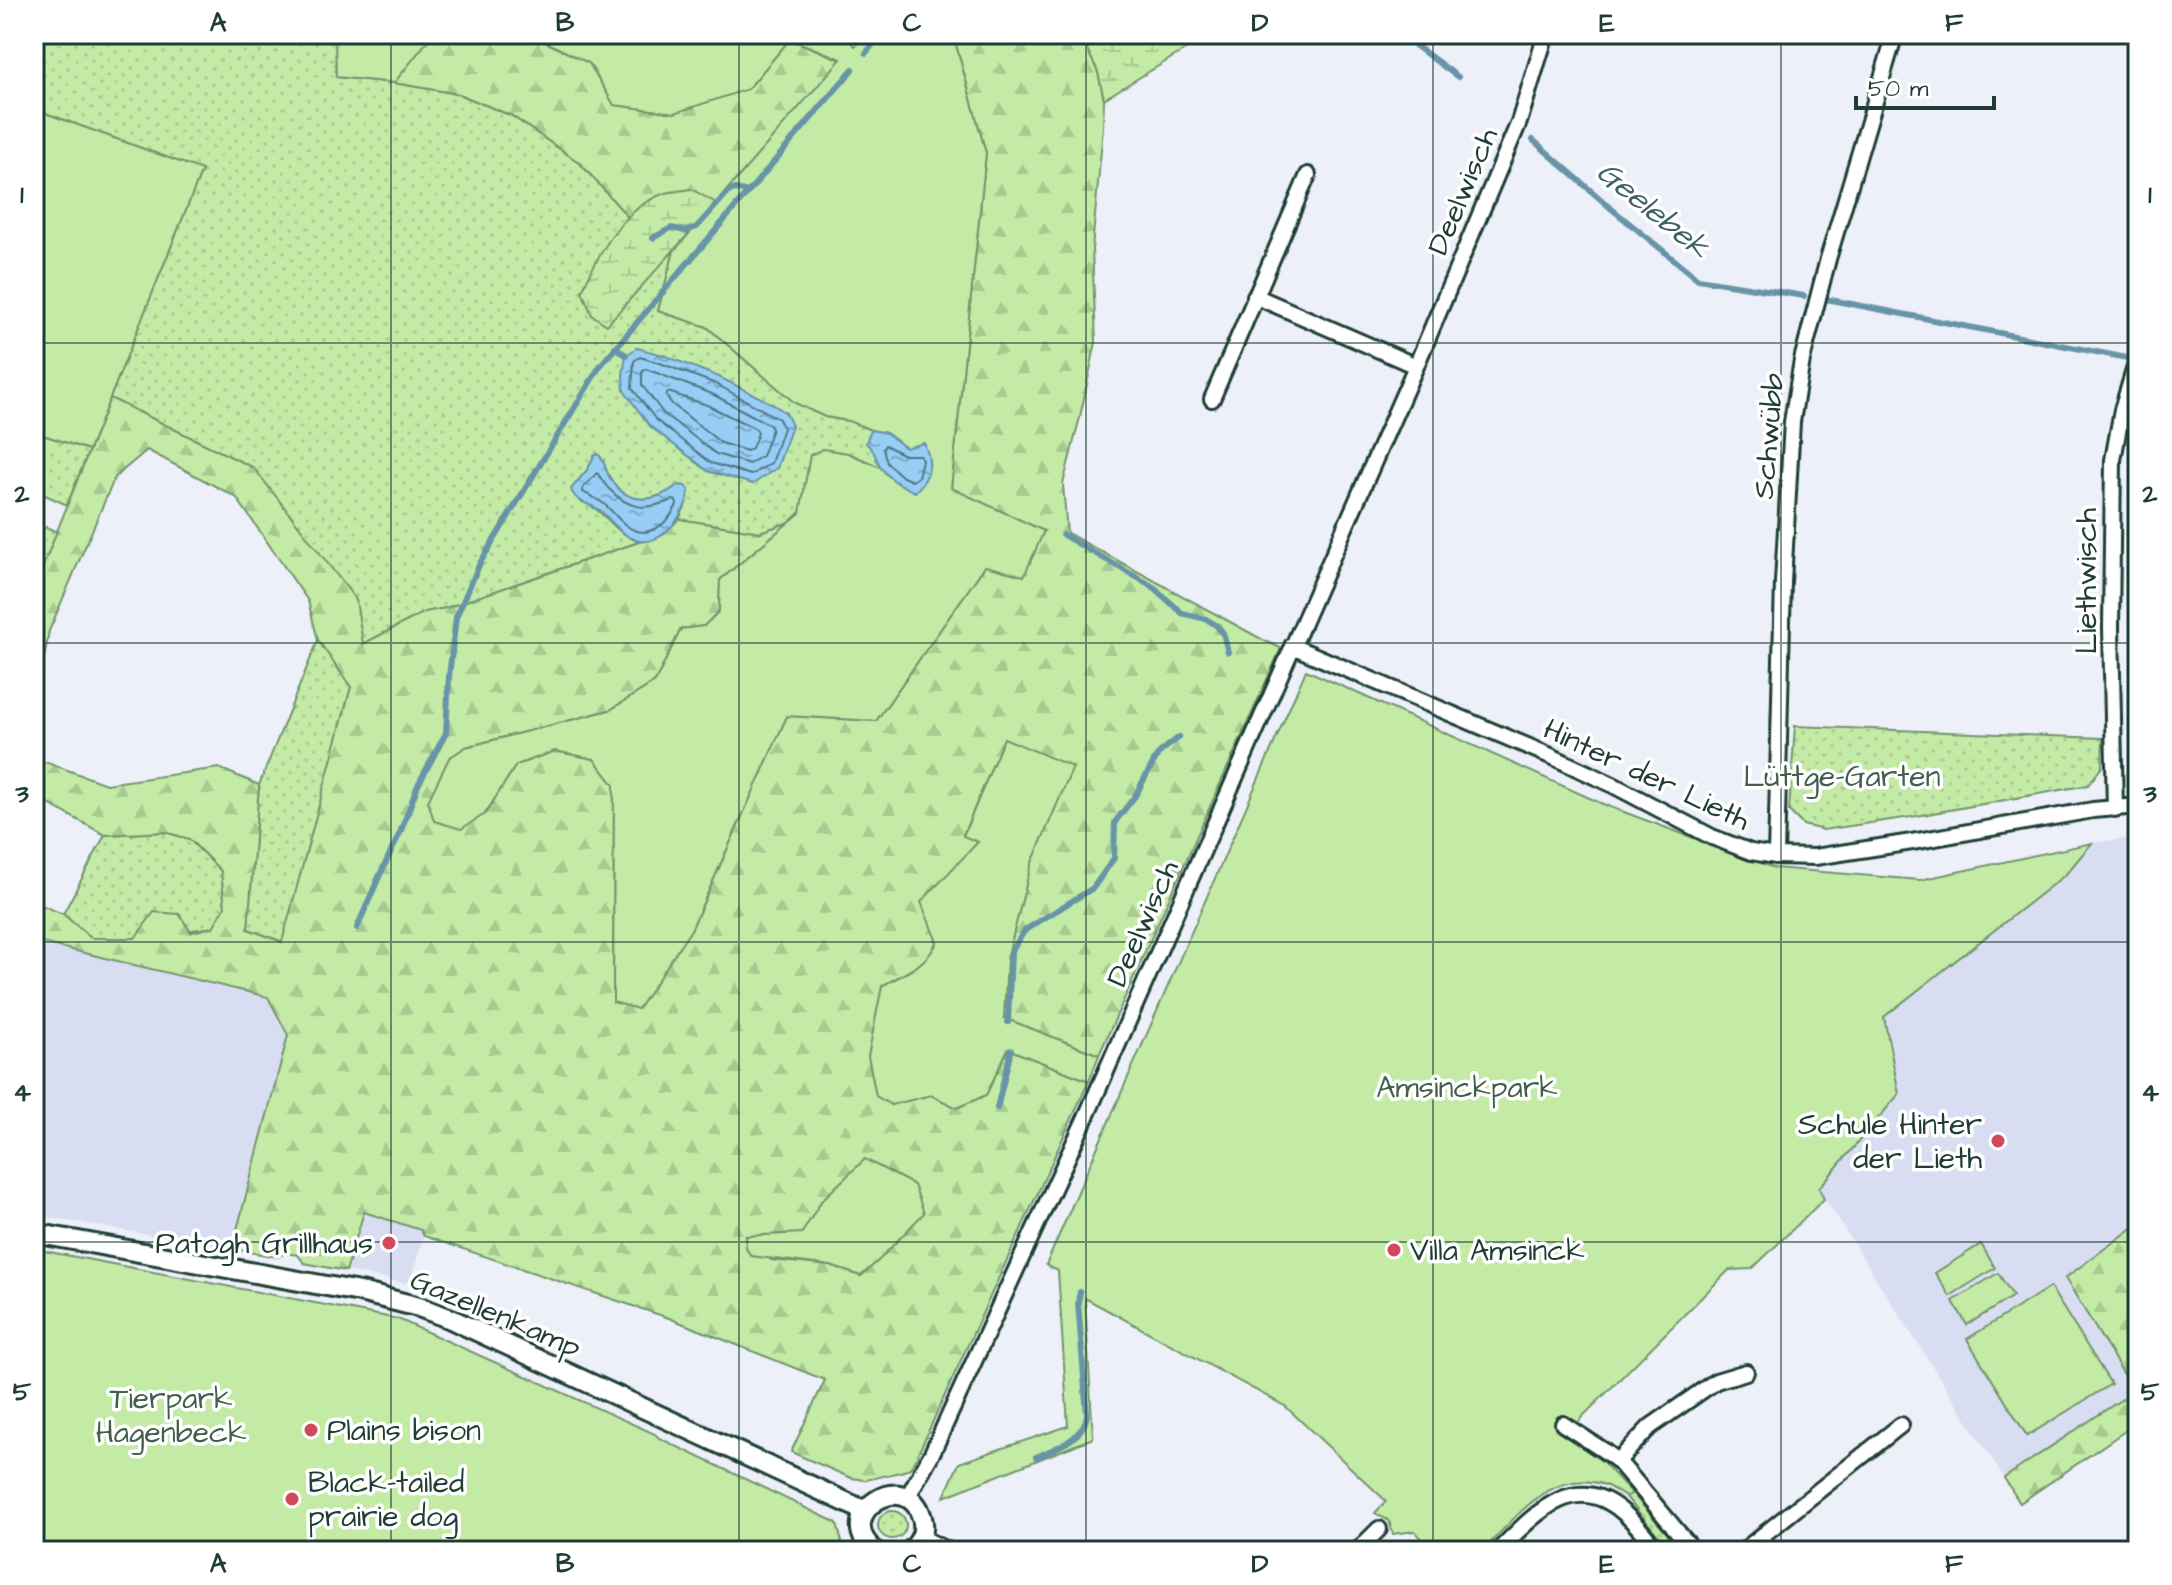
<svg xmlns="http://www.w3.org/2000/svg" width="2172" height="1585" font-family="'Architects Daughter',sans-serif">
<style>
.built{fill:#d9ddf2}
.grass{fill:url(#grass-dots);stroke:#71946d;stroke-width:2;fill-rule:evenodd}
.forest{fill:url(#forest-firs);stroke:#71946d;stroke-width:2;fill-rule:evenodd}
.wetland{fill:url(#wetland-marsh);stroke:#71946d;stroke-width:2}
.park{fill:#c3eba6;stroke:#71946d;stroke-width:2}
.water{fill:url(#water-ripples);stroke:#6894a8;stroke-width:2}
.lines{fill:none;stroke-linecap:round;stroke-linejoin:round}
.shore{stroke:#4f7782;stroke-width:2}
.stream{stroke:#6894a8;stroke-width:6}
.minor-casing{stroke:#1f3d34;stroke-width:20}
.tertiary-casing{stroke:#1f3d34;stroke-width:24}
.minor{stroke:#fff;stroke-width:14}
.tertiary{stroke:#fff;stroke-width:18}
.grid{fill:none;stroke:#1f3d34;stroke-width:2;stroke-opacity:0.55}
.poi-dot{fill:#d1495b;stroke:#fff;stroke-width:3}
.labels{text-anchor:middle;stroke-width:7;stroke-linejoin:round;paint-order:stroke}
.street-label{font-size:30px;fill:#1f3d34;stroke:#fff}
.park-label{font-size:30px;fill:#40604b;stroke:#fff}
.poi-label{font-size:30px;fill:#1f3d34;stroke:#fff;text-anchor:start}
.water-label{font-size:32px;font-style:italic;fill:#3d6164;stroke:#fff}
.neatline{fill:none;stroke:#1f3d34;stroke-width:3}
.grid-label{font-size:26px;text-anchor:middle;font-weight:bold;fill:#1f3d34}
</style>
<defs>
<pattern id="grass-dots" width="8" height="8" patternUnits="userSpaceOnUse" patternTransform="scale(2)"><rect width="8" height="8" fill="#c3eba6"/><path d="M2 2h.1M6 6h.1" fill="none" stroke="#a7ca90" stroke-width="1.8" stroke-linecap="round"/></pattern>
<pattern id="forest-firs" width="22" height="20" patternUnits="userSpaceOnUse" patternTransform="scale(2)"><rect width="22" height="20" fill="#c3eba6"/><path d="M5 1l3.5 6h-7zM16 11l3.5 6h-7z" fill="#a7ca90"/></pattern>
<pattern id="wetland-marsh" width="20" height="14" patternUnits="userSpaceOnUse" patternTransform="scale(2)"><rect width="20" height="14" fill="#c3eba6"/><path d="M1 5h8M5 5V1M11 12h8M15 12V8" fill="none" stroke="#a7ca90"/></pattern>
<pattern id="water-ripples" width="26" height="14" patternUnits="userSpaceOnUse" patternTransform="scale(2)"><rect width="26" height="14" fill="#98cef6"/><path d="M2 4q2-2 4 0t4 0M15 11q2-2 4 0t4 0" fill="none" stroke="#7ba8c8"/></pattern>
</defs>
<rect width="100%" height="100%" fill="#eef0f9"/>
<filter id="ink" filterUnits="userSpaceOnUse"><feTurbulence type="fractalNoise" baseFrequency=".0125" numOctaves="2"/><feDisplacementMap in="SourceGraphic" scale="16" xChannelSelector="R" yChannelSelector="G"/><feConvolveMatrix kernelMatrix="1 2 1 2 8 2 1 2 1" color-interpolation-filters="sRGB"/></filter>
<g filter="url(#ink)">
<g class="built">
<polygon points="2138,837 2138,1224 2065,1278 2134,1391 2004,1478 1818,1188 1899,1094 1884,1017 2066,874 2092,843"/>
<polygon points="34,941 268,998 289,1036 232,1249 34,1215"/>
<polygon points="364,1212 421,1230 424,1236 409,1284 346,1271"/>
</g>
<g class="grass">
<path d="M34 34H335L337 77 394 83 459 94 512 116 580 163 652 244 659 265 674 251 658 311 707 327 795 403 825 417 849 421 871 430 866 443 875 451 880 467 848 453 800 512 790 522 760 532 679 519 685 507 689 490 685 486 678 485C655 503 627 506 610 478 605 470 605 461 598 454L594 456 588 469 575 484 579 501C598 506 606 520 621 532 627 536 633 539 639 542L446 608 425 612 363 644 254 468 110 398 202 170 34 109ZM663 355C705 374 747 387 786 413L753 484 708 471 650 426Z"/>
<polygon points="34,432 89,450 67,505 34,490"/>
<polygon points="46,527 57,532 34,589 34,539"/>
<polygon points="318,640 351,687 283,942 248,929 259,785"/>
<polygon points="1795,726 2103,738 2102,767 2088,785 1911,817 1823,830 1803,825 1789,811"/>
<polygon points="165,832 189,839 221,871 225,907 214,927 135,938 91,938 63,914 105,835"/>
<polygon points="1632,1493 1682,1551 1671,1551 1626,1497"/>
<circle cx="892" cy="1525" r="14"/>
</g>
<g class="forest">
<polygon points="433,34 529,34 589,63 615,105 748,89 790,39 841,60 674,251 652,244 580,163 512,116 459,94 394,83"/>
<path d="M953 34H1084L1087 49 1098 72 1104 99 1103 128 1092 249 1096 342 1080 417 1063 484 1067 533 1265 641 1281 648 1099 1055 1004 1018 1007 959 1031 864 1072 768 1004 739 963 835 979 842 931 954 919 965 882 986 890 1105 931 1095 957 1108 986 1095 1008 1049 1089 1081 912 1467 904 1471 866 1480 851 1478 791 1452 825 1380 669 1318 424 1236 421 1230 364 1212 346 1271 304 1263 298 1255 285 1253 277 1257 232 1249 288 1035 268 997 34 941V902L63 914 91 938H135L154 912 179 914 191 932 213 927 225 907 221 871 189 839 165 832 105 835 34 796V758L106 784 219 768 259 785 248 929 282 942 351 687 318 640 308 601 236 497 147 450 115 477 49 631 34 715V589L110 398 254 468 356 600 363 644 425 612 446 608 639 542C656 537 667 532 679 519L760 532 790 522 720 580 719 611 704 626 681 629 655 682 610 710 466 747 485 814 516 765 555 751 594 759 614 785 613 1002 691 930 787 716 876 721 985 566 1044 531 951 488 986 153ZM802 1234 861 1276 831 1266 771 1260 746 1236Z"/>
<polygon points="2138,1224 2138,1422 2020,1503 2004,1478 2134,1391 2065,1278"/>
</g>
<g class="wetland">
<polygon points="1084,34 1211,34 1104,99 1098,72 1087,49"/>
<path d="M691 189 716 203 607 325 592 315 582 291C598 255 621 211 660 195 669 191 681 191 691 189Z"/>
</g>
<g class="park">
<polygon points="335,34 433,34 394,83 336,77"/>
<polygon points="529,34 843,34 855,46 866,34 953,34 986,153 951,488 1044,531 1024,576 985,566 876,721 787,716 691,930 638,1009 613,1002 614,785 594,759 555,751 516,765 485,814 461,829 434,821 428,801 449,758 466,747 610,710 655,682 681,629 704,626 719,611 720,580 800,513 810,455 823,449 848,453 880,467 899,484 906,448 886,433 871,430 849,421 825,417 795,403 707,327 658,311 674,251 841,59 790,39 748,89 675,113 614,105 589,63"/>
<polygon points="34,109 202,170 89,450 34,432"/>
<path d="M1306 670 1605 805 1774 868 1920 880 2092 843 2066 874 1884 1017 1899 1094 1819 1188 1824 1199 1752 1269 1729 1270 1581 1418 1570 1439 1603 1462 1632 1493 1626 1497C1619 1493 1612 1488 1605 1485 1551 1467 1516 1518 1482 1551H1433L1415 1531 1393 1534 1389 1521 1375 1513 1386 1501 1285 1406 1085 1298 1093 1438 944 1497 959 1463 1068 1426 1058 1271 1046 1265Z"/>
<path d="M1004 738 1073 767 1031 865 1007 959 1004 1018 1099 1055 1089 1081 1008 1049 986 1095 957 1108 931 1095 891 1105 876 1096 868 1056 882 986C904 974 927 965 937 942L921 902 978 842 963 836Z"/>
<polygon points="865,1159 914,1185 924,1213 880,1259 861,1276 831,1266 751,1256 746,1248 746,1236 802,1233 822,1200"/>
<polygon points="1981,1244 1995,1268 1950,1296 1935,1273"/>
<polygon points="34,1249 398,1319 655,1434 659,1438 837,1523 844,1551 34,1551"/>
<polygon points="1998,1273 2013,1296 1967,1325 1953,1301"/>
<polygon points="2050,1287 2111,1384 2027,1436 1967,1339"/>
</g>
<g class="water">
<polygon points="637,348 663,355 719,377 771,403 786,413 792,426 777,468 753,484 708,471 650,426 624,391 623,375 626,355"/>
<path d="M871 430 886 433 906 448 924 443C933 463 931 476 915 492 902 486 886 478 879 464 874 454 875 451 866 443Z"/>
<path d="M598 454C605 461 605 470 610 478 627 506 655 503 678 485L685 486 689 490C688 512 661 549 635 540 620 534 612 521 601 511 590 503 575 503 571 489L588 469 594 456Z"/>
</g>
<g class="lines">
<g class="shore">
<polygon points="640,357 660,363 716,384 779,419 783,428 771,463 751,475 711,463 656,420 632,388 634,361"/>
<polygon points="646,369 712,394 770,425 772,429 762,456 749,464 716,454 663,413 642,385 642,372"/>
<polygon points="668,392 707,405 756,429 758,433 752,448 747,451 721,443 672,404 666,396"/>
<polygon points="885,445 904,455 920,455 922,460 918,477 912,481 903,477 887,463 883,449"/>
<path d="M597 473C601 478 604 483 608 488 630 511 646 510 673 500L676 501 677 505C668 524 647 541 627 526 618 520 613 511 604 504 598 499 590 496 583 492V488Z"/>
</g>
<g class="stream">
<polyline points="1400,34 1458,77"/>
<polyline points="866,53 881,34"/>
<polyline points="1533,140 1613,210 1698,279 1804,296"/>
<polyline points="653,238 671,228 686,231 697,227 728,192 735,189 748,192"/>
<polyline points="1826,299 2127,358"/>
<polyline points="615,347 626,355"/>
<polyline points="1063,535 1152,586 1182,613 1206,619 1216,625 1223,633 1228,652"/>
<polyline points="357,928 378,879 400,833 418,785 446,733 449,676 456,617 480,563 600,366 853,69"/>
<polyline points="1008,1022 1011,952 1025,930 1093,888 1114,858 1115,822 1135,796 1158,754 1179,737"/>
<polyline points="997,1108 1011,1050"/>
<path d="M1036 1457C1057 1447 1083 1440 1087 1415L1078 1302 1080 1292"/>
</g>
<defs>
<g id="minor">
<polyline points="1255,296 1416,366"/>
<polyline points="1212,399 1308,175"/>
<polyline points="1292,646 1553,757 1613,785 1712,837 1751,852 1776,856 1815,857 1912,842 2093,810 2138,806"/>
<polyline points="2115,809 2111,627 2113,460 2122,410 2138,357"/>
<polyline points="1776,856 1783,582 1792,422 1802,360 1828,259 1895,34"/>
<polyline points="1563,1424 1606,1452 1618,1461 1694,1551"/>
<polyline points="1618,1461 1650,1427 1716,1381 1746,1372"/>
<polyline points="907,1498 932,1453 1086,1117 1416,366 1519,122 1546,34"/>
<polyline points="1357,1551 1379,1529"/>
<path d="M1498 1551C1533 1516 1574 1468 1624 1513 1637 1524 1647 1538 1658 1551"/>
<polyline points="1743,1551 1901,1425"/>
</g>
<g id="tertiary">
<polyline points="34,1233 360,1292 419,1307 451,1319 865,1511"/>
<polyline points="920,1539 945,1551"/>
<path d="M875 1551C829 1514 908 1465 922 1518 926 1531 920 1543 910 1551"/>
</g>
</defs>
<use href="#minor" class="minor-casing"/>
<use href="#tertiary" class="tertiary-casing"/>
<use href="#minor" class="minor"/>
<use href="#tertiary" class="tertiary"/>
</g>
</g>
<path class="grid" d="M391 34V1551M739 34V1551M1086 34V1551M1433 34V1551M1781 34V1551M34 343H2138M34 643H2138M34 942H2138M34 1242H2138"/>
<g class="poi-dot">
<circle cx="1998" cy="1141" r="8"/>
<circle cx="389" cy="1243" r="8"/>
<circle cx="1394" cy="1250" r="8"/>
<circle cx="311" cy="1430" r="8"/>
<circle cx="292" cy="1499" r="8"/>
</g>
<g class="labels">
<g class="street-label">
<text transform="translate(1462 191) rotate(-67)" y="10">Deelwisch</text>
<text transform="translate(1768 436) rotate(-85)" y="10">Schwübb</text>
<text transform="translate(2086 581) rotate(-90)" y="10">Liethwisch</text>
<text transform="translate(1647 774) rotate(25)" y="10">Hinter der Lieth</text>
<text transform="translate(1142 923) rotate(-66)" y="10">Deelwisch</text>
<text transform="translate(496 1313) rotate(23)" y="10">Gazellenkamp</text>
</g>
<g class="park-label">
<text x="1842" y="786">Lüttge-Garten</text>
<text x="1467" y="1097">Amsinckpark</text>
<text x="171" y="1408">Tierpark<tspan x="171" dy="34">Hagenbeck</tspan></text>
</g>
<g class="poi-label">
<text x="1982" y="1134" text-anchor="end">Schule Hinter<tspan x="1982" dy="34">der Lieth</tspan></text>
<text x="373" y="1253" text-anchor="end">Patogh Grillhaus</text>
<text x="1410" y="1260">Villa Amsinck</text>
<text x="327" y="1440">Plains bison</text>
<text x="308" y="1492">Black-tailed<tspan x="308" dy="34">prairie dog</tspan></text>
</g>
<g class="water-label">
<text transform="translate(1654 209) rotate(39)" y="11">Geelebek</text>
</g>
</g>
<rect width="2172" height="1585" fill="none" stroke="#fff" stroke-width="88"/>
<path d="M1856 96v12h138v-12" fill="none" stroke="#1f3d34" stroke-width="4"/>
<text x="1868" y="96" font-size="24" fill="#1f3d34" stroke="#ffffff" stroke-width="6" paint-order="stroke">50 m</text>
<rect x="44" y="44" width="2084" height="1497" class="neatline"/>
<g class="grid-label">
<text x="218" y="31">A</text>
<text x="565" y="31">B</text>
<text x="912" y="31">C</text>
<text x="1260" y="31">D</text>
<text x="1607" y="31">E</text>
<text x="1954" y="31">F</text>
<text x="22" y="203">1</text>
<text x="2150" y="203">1</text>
<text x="22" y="502">2</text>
<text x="2150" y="502">2</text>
<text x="22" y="802">3</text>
<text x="2150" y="802">3</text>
<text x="22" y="1101">4</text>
<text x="2150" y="1101">4</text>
<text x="22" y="1400">5</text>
<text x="2150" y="1400">5</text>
<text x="218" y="1572">A</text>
<text x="565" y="1572">B</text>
<text x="912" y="1572">C</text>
<text x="1260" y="1572">D</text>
<text x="1607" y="1572">E</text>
<text x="1954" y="1572">F</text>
</g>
</svg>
